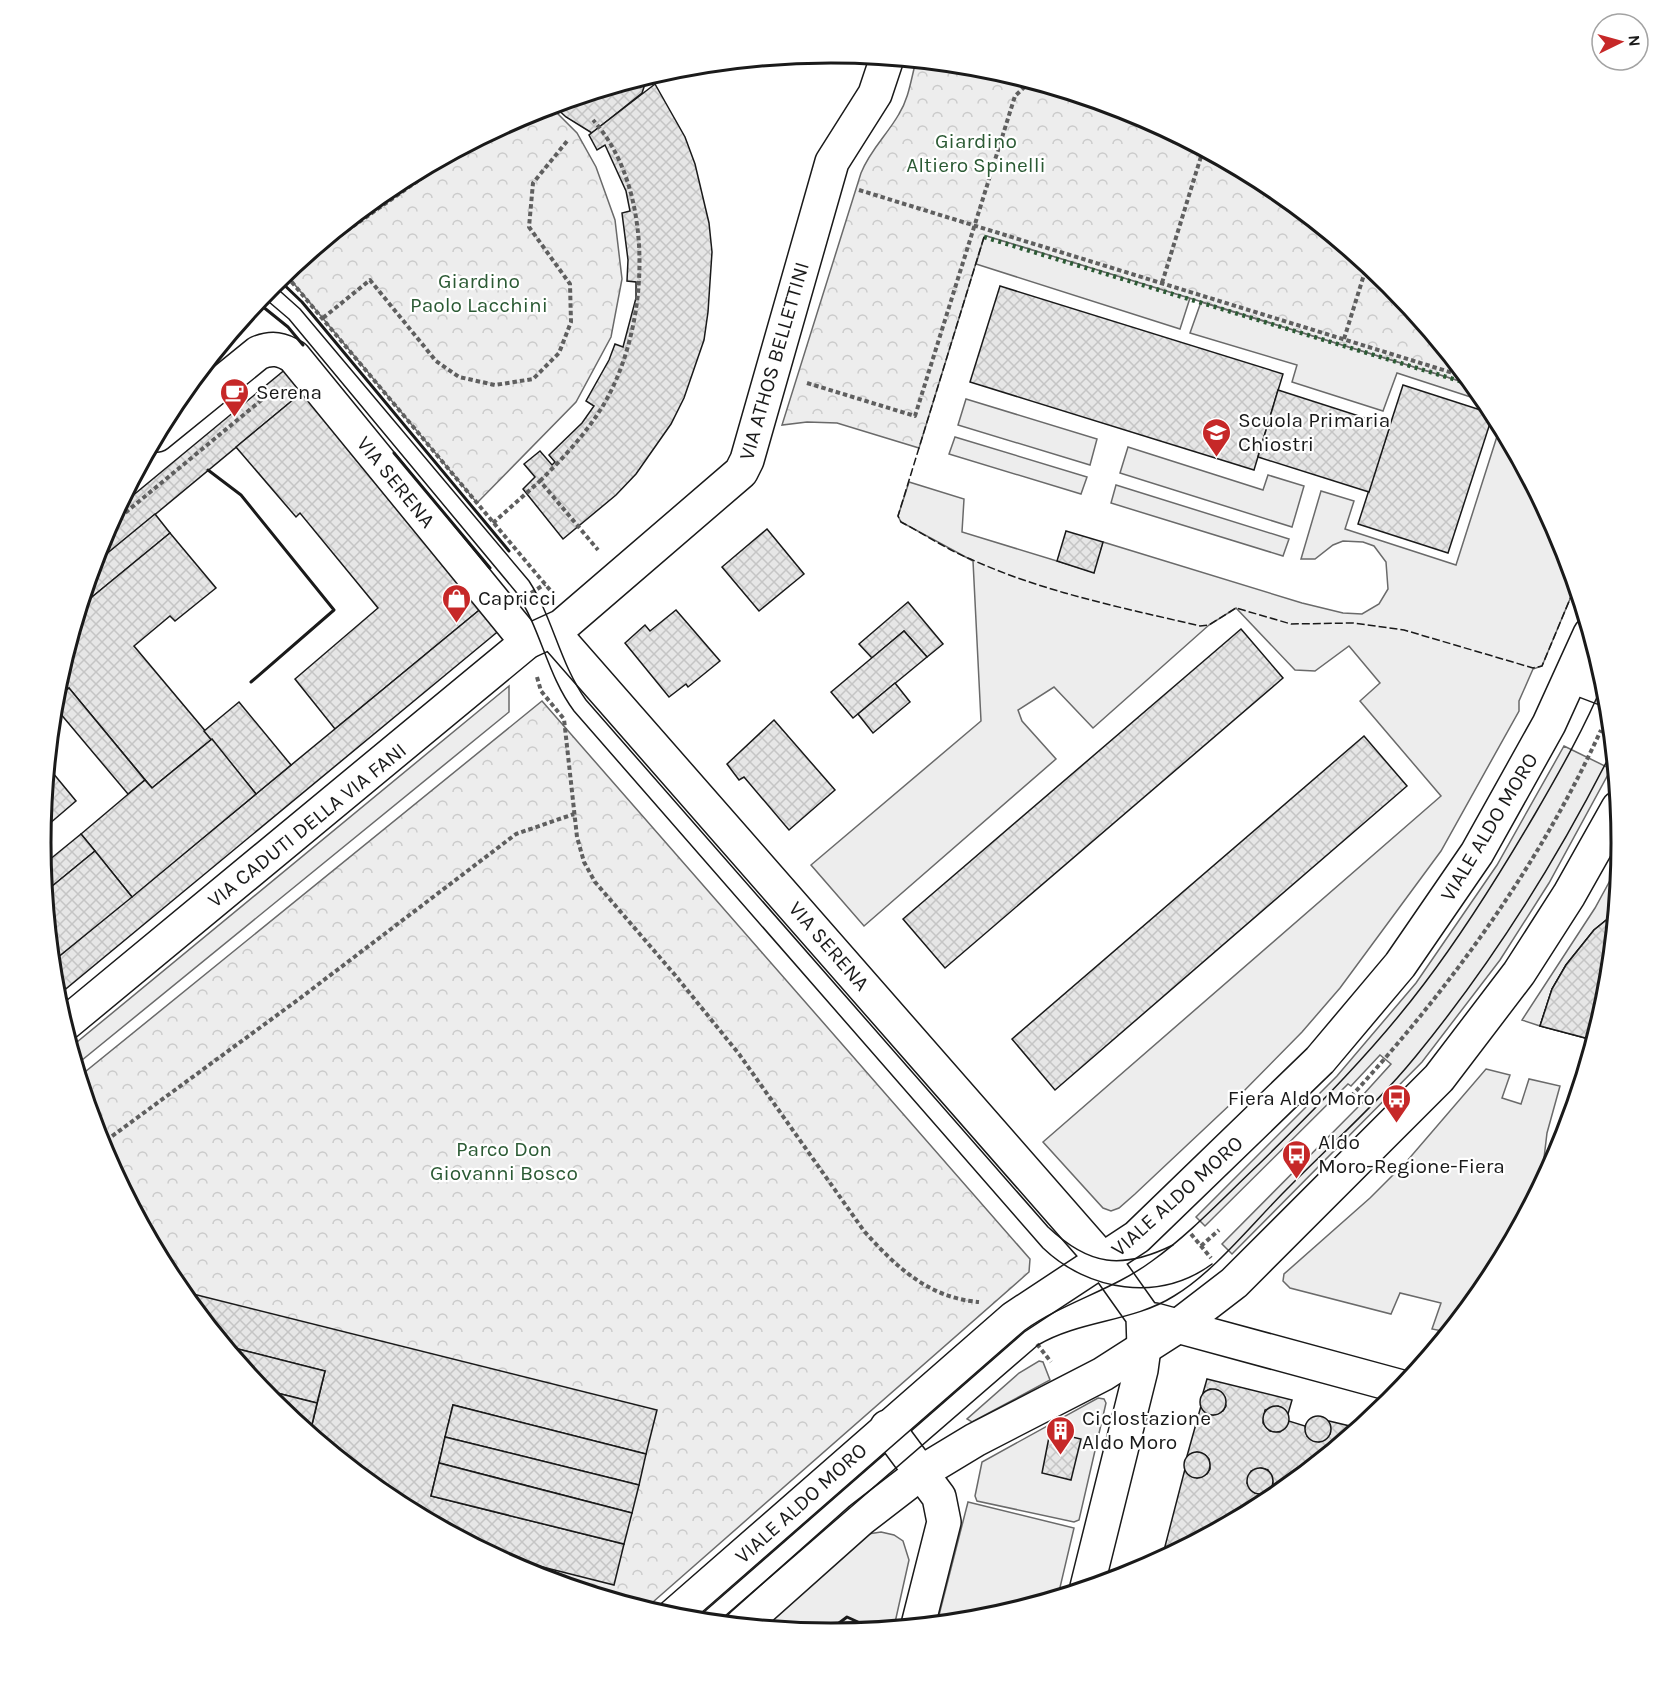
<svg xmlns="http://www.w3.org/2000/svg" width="1662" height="1686" font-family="Karla,sans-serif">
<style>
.built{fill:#ededed;stroke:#6a6a6a;stroke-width:1.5}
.park{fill:url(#park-crowns);stroke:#6a6a6a;stroke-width:1.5}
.building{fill:url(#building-cross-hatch);stroke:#1a1a1a;stroke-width:1.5}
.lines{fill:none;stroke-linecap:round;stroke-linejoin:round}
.minor-casing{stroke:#1a1a1a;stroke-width:36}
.major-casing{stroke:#1a1a1a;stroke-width:36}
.path{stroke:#5f5f5f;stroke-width:4;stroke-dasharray:4.5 3;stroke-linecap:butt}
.minor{stroke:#fff;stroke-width:33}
.major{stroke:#fff;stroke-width:33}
.tram{stroke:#1a1a1a;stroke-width:1.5}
.hedge{stroke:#2b5a34;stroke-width:4.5;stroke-dasharray:3 4.5;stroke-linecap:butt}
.fence{stroke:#1a1a1a;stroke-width:1.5;stroke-dasharray:8 3;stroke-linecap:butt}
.wall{stroke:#1a1a1a;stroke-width:3}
.labels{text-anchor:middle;stroke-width:4.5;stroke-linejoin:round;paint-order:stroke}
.park-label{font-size:21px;fill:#2b5a34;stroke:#fff}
.street-label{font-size:21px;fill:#1a1a1a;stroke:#fff}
.poi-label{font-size:21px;fill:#1a1a1a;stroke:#fff;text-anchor:start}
.rim{fill:none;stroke:#1a1a1a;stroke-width:3}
</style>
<defs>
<pattern id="park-crowns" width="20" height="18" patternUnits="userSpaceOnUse" patternTransform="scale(1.5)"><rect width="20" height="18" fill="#ededed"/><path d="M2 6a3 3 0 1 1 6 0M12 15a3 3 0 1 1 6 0" fill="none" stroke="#cbcbcb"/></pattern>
<pattern id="building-cross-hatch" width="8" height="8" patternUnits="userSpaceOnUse" patternTransform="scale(1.5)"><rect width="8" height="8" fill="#e6e6e6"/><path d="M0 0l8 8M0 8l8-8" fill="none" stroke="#c5c5c5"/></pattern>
</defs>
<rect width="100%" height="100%" fill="#fff"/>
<g class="built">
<polygon points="987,236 1190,298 1180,329 976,264 984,237"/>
<polygon points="1201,302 1473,385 1486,402 1397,373 1383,411 1292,382 1297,365 1190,333"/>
<polygon points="966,399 1097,439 1090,465 958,425"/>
<polygon points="1500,427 1561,541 1575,587 1542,666 1533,669 1519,701 1519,711 1441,851 1340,988 1302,1032 1235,1100 1135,1194 1119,1208 1111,1211 1103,1208 1043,1142 1441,796 1360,701 1380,683 1349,646 1315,671 1295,670 1236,608 1209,625 1093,728 1054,687 1018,710 1022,721 1056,759 864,926 811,865 981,721 973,561 901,522 898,516 909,482 964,499 962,532 1093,572 1103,542 1302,603 1343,613 1362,614 1379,604 1388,589 1386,562 1374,546 1363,542 1343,541 1333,545 1315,559 1301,559 1321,491 1354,501 1345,529 1456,565"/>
<polygon points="955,437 1087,477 1081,494 949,454"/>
<polygon points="1128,447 1263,490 1268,475 1304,486 1292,527 1120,473"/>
<polygon points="1116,485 1289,539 1283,556 1111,503"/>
<polygon points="509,686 509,712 76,1065 71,1047"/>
<polygon points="1564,746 1611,769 1549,883 1500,960 1422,1062 1232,1254 1222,1244 1365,1100 1362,1096 1391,1064 1380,1055 1351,1086 1348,1084 1205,1226 1196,1217 1337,1076 1416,983 1497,865"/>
<polygon points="1619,864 1615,913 1594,930 1566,965 1552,989 1540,1026 1522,1020 1595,908"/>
<polygon points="1486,1069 1510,1075 1502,1098 1521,1104 1529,1079 1560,1086 1547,1133 1541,1183 1488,1282 1447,1332 1432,1329 1441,1303 1400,1293 1391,1314 1290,1288 1283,1281 1284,1274 1370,1198 1407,1161"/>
<polygon points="1039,1361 1043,1362 1050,1380 972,1422 967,1419 1019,1373"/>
<polygon points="1098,1398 1104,1399 1106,1403 1079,1520 1074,1522 977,1501 975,1496 982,1462"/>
<polygon points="968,1502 1074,1528 1058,1596 985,1618 937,1623"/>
<polygon points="881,1532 894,1535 903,1541 909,1560 894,1627 831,1633 760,1626 868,1534"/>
</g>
<g class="park">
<path d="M916 61 986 68 1134 113 1270 186 1390 284 1473 385 987 236 984 237 919 448 837 423 807 422 782 425 861 173C870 150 887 135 899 114 909 98 911 79 916 61Z"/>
<polygon points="550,106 577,133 596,167 615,220 622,279 611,337 576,402 477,503 285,273 392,186 529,113"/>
<polygon points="542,701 1030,1259 1029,1272 645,1609 528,1573 392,1500 272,1402 174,1282 101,1145 80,1076"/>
</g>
<g class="building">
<polygon points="647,78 642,93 592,133 566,117 553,105"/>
<polygon points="655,84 685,137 695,164 709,223 712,252 708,312 704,340 684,398 671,424 636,474 616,495 563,539 523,489 535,477 524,464 540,451 552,465 555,462 549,455 582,423 594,406 586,401 609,360 615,344 623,347 636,298 636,282 627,281 628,260 622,213 630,211 626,191 605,145 597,150 589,135"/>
<polygon points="1000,286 1283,374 1254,470 970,382"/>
<polygon points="287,368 305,390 93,566 101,540 119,507"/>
<polygon points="1403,385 1493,414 1448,553 1358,524"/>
<polygon points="305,390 483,607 335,729 295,679 378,608 300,513 296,517 236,447"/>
<polygon points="1278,390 1390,426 1369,492 1258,457"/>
<polygon points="155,514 170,533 92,597 86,589 93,565"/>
<polygon points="767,529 804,574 759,611 722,567"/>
<polygon points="1066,531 1103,542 1094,573 1057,561"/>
<polygon points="170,533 216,588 175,621 170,616 134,646 212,739 152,788 69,688 55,700 86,589 92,597"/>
<polygon points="908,602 943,644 927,657 904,631 872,658 859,644"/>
<polygon points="483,607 501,629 56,997 52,962"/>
<polygon points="676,610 720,661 688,687 686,684 669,697 625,643 645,625 650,631"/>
<polygon points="1241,629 1283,678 945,968 903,919"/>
<polygon points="904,631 927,657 853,718 831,692"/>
<polygon points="895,683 910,702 873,733 858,714"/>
<polygon points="69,688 145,780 128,794 54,706 55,700"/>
<polygon points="239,702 291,765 256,794 204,731"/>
<polygon points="774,720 835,790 789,830 744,777 739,780 727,764"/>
<polygon points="1364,736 1407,786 1055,1090 1012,1039"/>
<polygon points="212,739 256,794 132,897 81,834 145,780 152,788"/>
<polygon points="48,767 76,801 42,830"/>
<polygon points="81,834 95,851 45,892 43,865"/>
<polygon points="95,851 132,897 52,962 45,892"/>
<polygon points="1615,913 1606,998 1593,1040 1540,1026 1552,989 1566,965 1594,930"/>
<polygon points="1615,913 1606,998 1593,1040 1540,1026 1552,989 1566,965 1594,930"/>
<polygon points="181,1291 657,1410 646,1454 453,1405 431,1496 624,1544 614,1585 495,1555 392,1500 310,1433 325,1371 226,1346"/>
<polygon points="226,1346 325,1371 317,1403 261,1389"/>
<polygon points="1207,1379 1292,1400 1288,1414 1278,1406 1265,1410 1263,1423 1270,1431 1280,1432 1289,1421 1305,1426 1307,1436 1319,1442 1330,1434 1329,1421 1358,1428 1285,1488 1273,1486 1272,1477 1268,1470 1261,1468 1251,1471 1247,1483 1255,1493 1266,1493 1263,1504 1162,1558 1185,1469 1197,1478 1207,1474 1210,1469 1209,1459 1205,1455 1197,1452 1187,1456 1201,1406 1206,1413 1213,1415 1223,1411 1226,1406 1221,1392 1210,1389 1203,1393"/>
<polygon points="261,1389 317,1403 310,1433 272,1402"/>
<circle cx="1213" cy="1402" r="13"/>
<polygon points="453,1405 646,1454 639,1485 445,1437"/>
<circle cx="1276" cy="1419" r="13"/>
<circle cx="1318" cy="1429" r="13"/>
<polygon points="1050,1432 1081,1439 1071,1480 1042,1473"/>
<polygon points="445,1437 639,1485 632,1513 439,1463"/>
<circle cx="1197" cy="1465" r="13"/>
<polygon points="439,1463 632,1513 624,1544 431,1496"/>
<circle cx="1260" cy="1481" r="13"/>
</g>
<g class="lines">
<defs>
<g id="minor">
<path d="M157 435 258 353C272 347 282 349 294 357L527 642"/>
<polyline points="553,632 1104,1261 1143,1316 1144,1348 1141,1370 1087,1587"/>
<polyline points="1572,676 1606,689"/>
<polyline points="64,1025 527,642 562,626 741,472 747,460 832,162 875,94 887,58"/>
<polyline points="1155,1320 1402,1387"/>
<polyline points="887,1427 939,1497 944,1522 918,1625"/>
</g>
<g id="major">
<polyline points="672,1617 1014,1318 1137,1237 1320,1060 1400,965 1477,853 1549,724 1590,634"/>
<polyline points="742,1625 861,1519 922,1472 975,1440 1103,1374 1178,1326 1234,1283 1439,1078 1519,973 1569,895 1618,808"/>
</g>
</defs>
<use href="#minor" class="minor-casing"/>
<use href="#major" class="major-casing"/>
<g class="path">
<polyline points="473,142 285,274 550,590"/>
<polyline points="859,190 1466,377"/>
<polyline points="1162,283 1203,150"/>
<polyline points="323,318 370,280 436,361 459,377 495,385 533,379 559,353 571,322 570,284 529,227 533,183 568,140"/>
<polyline points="1344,339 1367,265"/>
<polyline points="807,383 915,416 1015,96 1031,81"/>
<path d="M540 481C561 460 583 437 599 412 650 334 658 192 593 120"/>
<polyline points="493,523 540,481 598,550"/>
<polyline points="108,527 276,388"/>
<polyline points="531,593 545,584"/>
<path d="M537 677 541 691 564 719 577 837 584 862 595 882 675 975 739 1054 864 1231C896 1267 929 1298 979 1302"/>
<path d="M1346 1102C1448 991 1538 868 1601 730"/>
<polyline points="100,1145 299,999 516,834 574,814"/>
<polyline points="1191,1234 1211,1258"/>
<polyline points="1201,1246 1219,1230"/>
<polyline points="1037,1344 1051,1362"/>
</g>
<use href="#minor" class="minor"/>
<use href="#major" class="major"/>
<g class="tram">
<path d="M272 284 300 309 529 581C553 618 560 664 586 700L1048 1227C1089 1266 1122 1270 1173 1245"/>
<path d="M262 296 289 319 516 592C541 629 547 675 574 711L1043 1248C1088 1291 1159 1303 1212 1264"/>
<path d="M693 1620 1025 1330C1064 1302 1113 1290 1152 1261 1191 1233 1224 1197 1259 1164 1317 1107 1375 1049 1424 984 1465 930 1501 872 1535 814 1560 771 1585 727 1604 681"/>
<path d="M718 1622 1038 1345C1080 1320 1133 1322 1174 1296 1213 1273 1253 1223 1286 1190 1329 1146 1377 1104 1416 1056 1493 962 1557 860 1612 751"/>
</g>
<polyline class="hedge" points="984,237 1473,385"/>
<path class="fence" d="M984 237 898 516 901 522C926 535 949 551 975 561 1047 593 1124 608 1200 626L1209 625 1236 608 1291 624 1353 623 1404 630 1533 668 1542 666 1575 587"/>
<g class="wall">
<polyline points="278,279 302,302 509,551"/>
<polyline points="257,302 288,327 303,345"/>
<polyline points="394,453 490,568"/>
<polyline points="208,470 241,495 334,610 251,682"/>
<polyline points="841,1633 839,1623 847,1617 858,1622 858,1631"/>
</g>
</g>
<defs>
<symbol id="cafe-pin" viewBox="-11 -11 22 30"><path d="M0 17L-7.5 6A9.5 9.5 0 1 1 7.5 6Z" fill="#c62828" stroke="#fff"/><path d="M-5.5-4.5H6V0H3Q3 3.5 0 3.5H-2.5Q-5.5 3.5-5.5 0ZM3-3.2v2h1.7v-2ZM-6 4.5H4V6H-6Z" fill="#fff"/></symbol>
<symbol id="school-pin" viewBox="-11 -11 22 30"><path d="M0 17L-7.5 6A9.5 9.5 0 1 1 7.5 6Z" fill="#c62828" stroke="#fff"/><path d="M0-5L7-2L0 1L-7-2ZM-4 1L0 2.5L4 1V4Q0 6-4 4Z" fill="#fff"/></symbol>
<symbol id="shop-pin" viewBox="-11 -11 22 30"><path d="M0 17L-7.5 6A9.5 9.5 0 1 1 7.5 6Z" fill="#c62828" stroke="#fff"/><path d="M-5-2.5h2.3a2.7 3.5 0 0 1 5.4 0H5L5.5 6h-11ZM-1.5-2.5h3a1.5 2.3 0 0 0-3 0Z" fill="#fff"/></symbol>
<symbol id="bus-pin" viewBox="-11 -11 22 30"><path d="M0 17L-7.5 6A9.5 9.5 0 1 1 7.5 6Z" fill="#c62828" stroke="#fff"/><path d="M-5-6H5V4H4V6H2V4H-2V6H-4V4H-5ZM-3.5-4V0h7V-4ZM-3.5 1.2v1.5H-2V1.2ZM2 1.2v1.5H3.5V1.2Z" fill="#fff"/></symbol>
<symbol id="building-pin" viewBox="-11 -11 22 30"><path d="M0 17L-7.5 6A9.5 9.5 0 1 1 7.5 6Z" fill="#c62828" stroke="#fff"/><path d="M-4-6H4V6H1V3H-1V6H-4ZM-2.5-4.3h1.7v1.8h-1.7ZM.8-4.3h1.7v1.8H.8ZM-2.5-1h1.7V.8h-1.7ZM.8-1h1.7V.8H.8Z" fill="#fff"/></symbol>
</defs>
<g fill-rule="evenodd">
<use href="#cafe-pin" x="218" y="376" width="33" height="45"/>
<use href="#school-pin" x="1200" y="416" width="33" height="45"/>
<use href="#shop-pin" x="440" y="582" width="33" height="45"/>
<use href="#bus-pin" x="1380" y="1082" width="33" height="45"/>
<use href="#bus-pin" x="1280" y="1138" width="33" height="45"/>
<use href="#building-pin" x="1044" y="1414" width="33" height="45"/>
</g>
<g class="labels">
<g class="park-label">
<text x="976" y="148">Giardino<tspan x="976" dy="24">Altiero Spinelli</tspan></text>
<text x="479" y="288">Giardino<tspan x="479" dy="24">Paolo Lacchini</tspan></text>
<text x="504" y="1156">Parco Don<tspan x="504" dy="24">Giovanni Bosco</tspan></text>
</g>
<g class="street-label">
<text transform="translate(774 361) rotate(-74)" y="7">VIA ATHOS BELLETTINI</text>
<text transform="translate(396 482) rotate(51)" y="7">VIA SERENA</text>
<text transform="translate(307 825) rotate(-39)" y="7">VIA CADUTI DELLA VIA FANI</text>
<text transform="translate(1489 827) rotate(-59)" y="7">VIALE ALDO MORO</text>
<text transform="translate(829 946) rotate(49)" y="7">VIA SERENA</text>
<text transform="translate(1177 1196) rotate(-42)" y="7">VIALE ALDO MORO</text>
<text transform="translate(801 1503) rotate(-42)" y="7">VIALE ALDO MORO</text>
</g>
<g class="poi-label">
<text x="256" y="399">Serena</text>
<text x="1238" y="427">Scuola Primaria<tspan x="1238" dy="24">Chiostri</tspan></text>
<text x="478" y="605">Capricci</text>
<text x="1375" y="1105" text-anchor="end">Fiera Aldo Moro</text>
<text x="1318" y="1149">Aldo<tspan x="1318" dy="24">Moro-Regione-Fiera</tspan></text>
<text x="1082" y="1425">Ciclostazione<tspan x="1082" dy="24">Aldo Moro</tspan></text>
</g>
</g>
<path d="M0 0H1662V1686H0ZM51 843a780 780 0 1 1 1560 0a780 780 0 1 1-1560 0Z" fill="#fff" fill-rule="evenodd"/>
<path class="rim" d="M51 843a780 780 0 1 1 1560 0a780 780 0 1 1-1560 0Z"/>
<g transform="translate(1620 42) rotate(85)"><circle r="28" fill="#ffffff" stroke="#a3a3a3" stroke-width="1.5"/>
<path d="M0-4.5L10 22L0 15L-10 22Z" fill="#c62828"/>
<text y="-9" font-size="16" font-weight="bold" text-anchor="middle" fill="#1a1a1a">N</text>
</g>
</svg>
